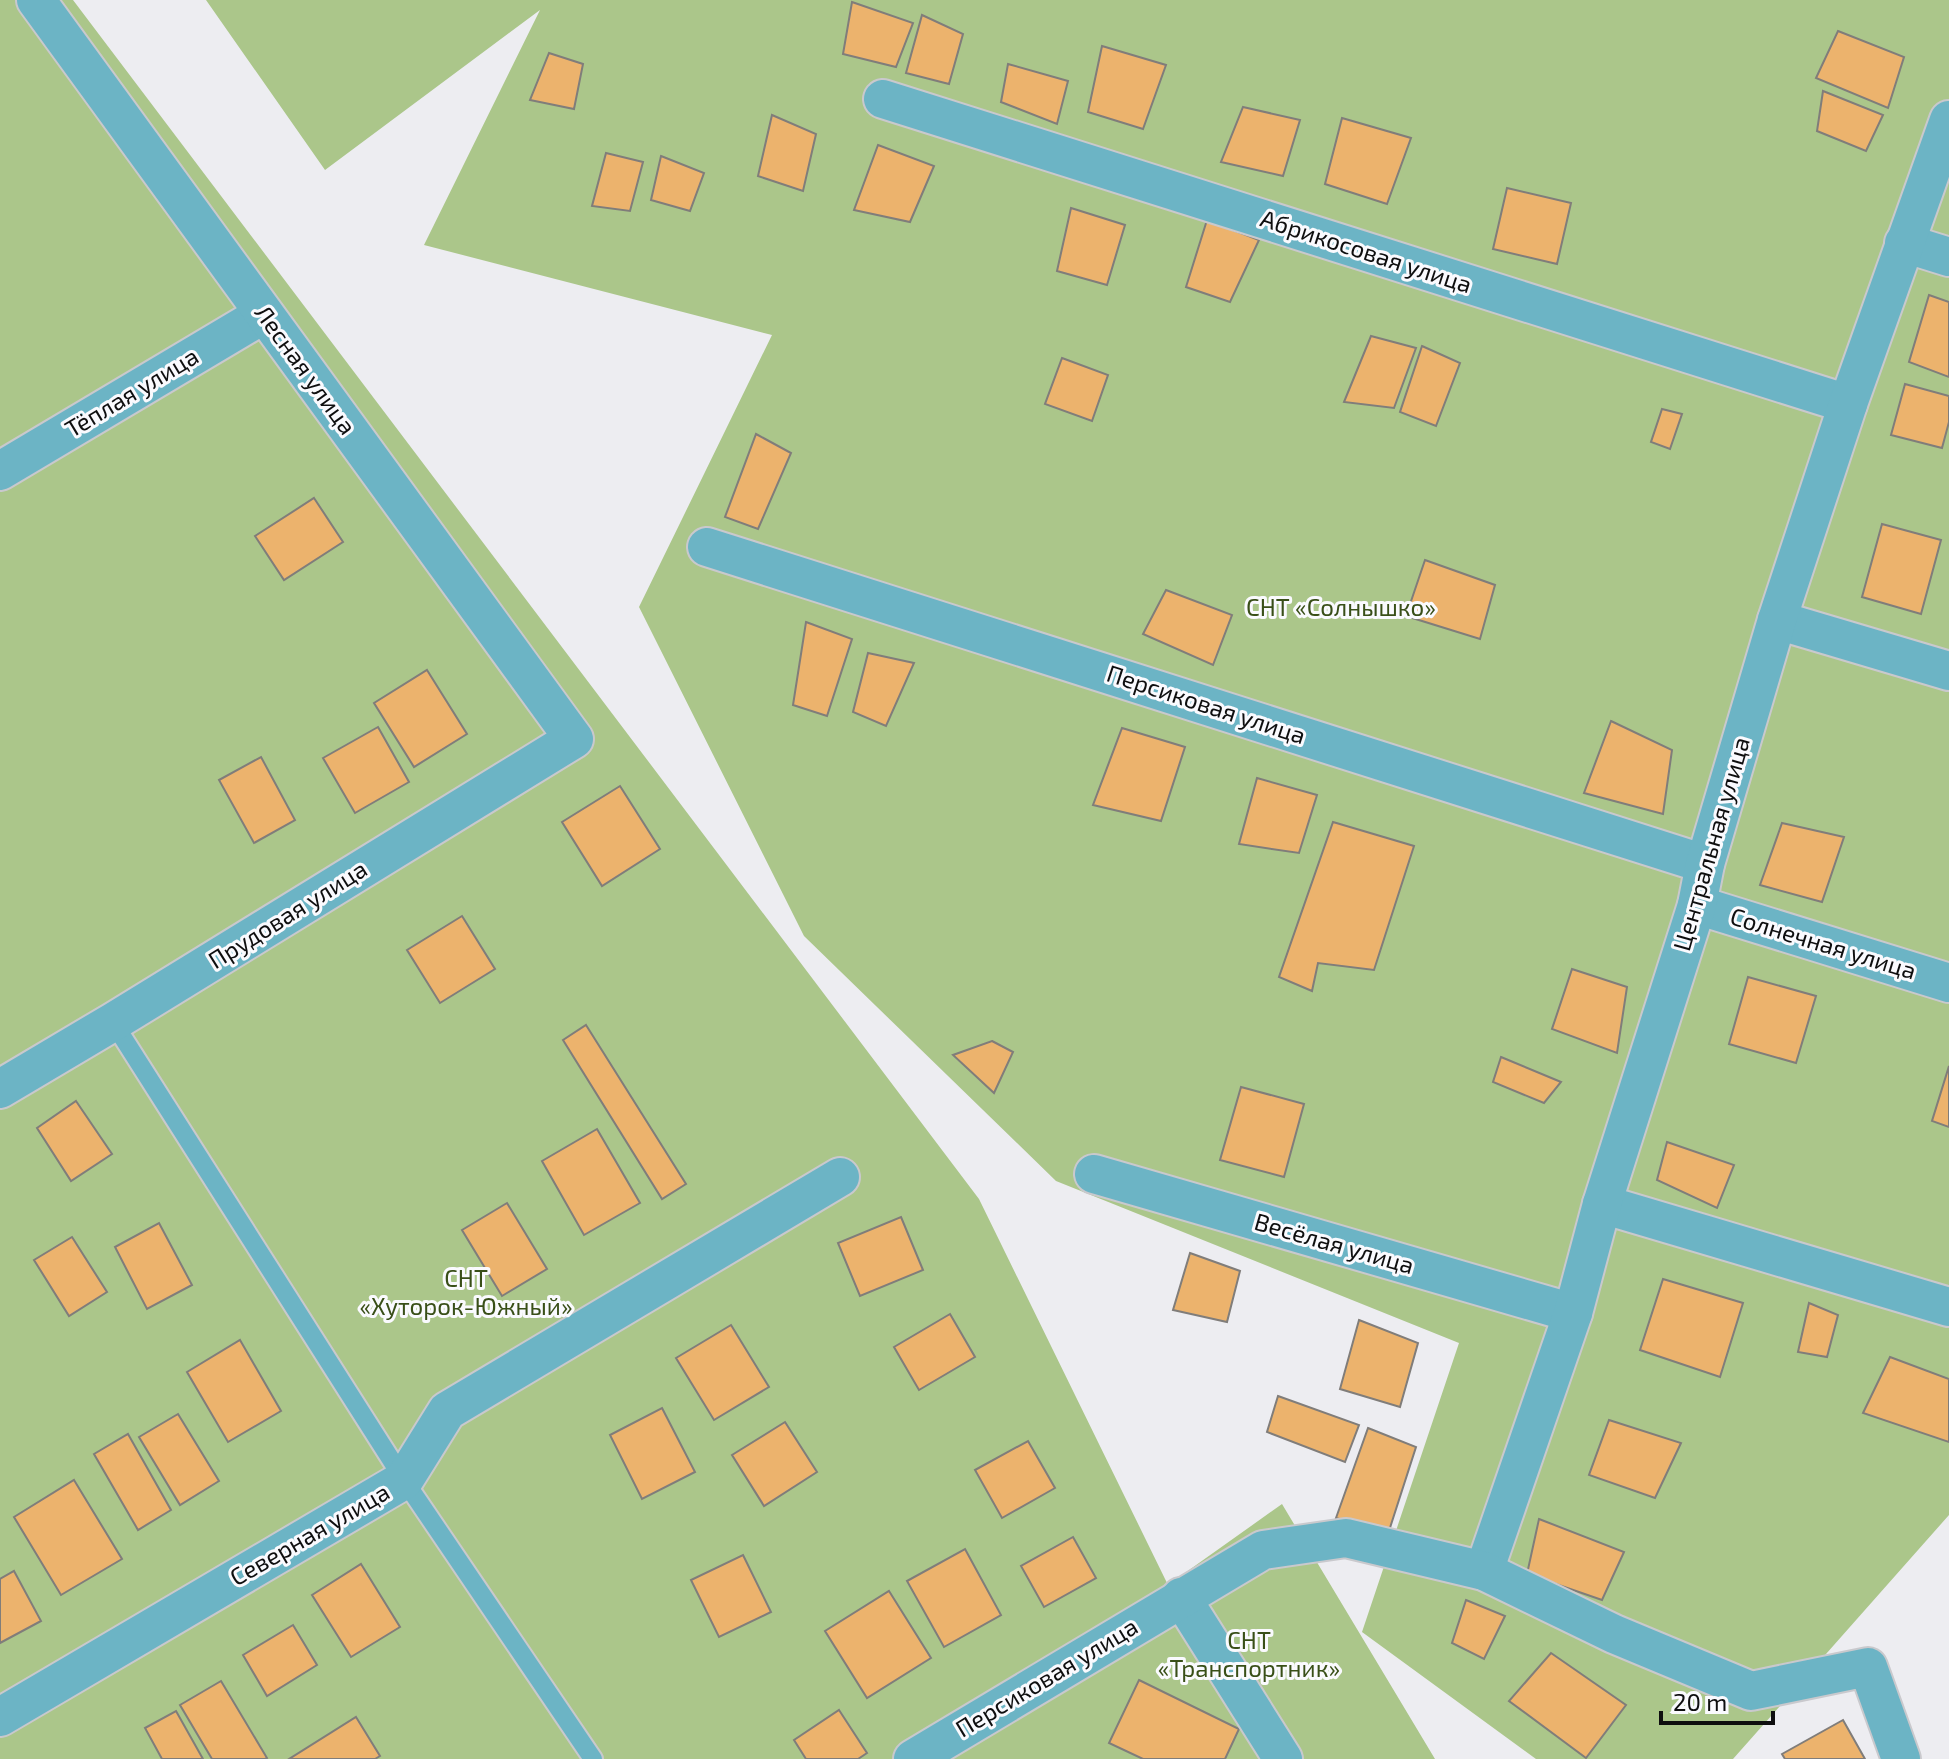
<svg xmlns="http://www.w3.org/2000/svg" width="1949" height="1759" font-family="'Exo 2',sans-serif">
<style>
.green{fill:#abc68a}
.building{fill:#ecb36d;stroke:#807d7a;stroke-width:2}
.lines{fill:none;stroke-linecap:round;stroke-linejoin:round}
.lane-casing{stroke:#c9c9cd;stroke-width:22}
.street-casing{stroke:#c9c9cd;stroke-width:42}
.lane{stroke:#6cb4c5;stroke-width:18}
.street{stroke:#6cb4c5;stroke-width:38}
.labels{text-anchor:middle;stroke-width:6;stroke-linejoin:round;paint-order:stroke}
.street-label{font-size:24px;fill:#0e0e0f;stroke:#fafafe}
.park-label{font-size:24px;fill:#394f18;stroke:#fafafe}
</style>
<rect width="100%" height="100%" fill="#ededf1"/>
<g class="green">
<polygon points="0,0 73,0 979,1199 1168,1585 1282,1504 1435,1759 0,1759"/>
<polygon points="206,0 1949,0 1949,1515 1733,1759 1536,1759 1362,1632 1459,1343 1056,1181 804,936 639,607 772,335 424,245 540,10 325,170"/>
</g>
<g class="building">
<polygon points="852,2 913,23 896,67 843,54"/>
<polygon points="922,15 963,34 949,84 906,73"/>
<polygon points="1838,31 1904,57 1888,108 1816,78"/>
<polygon points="1102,46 1166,65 1143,129 1088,112"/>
<polygon points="549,53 583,64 574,109 530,100"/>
<polygon points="1008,64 1068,81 1057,124 1001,102"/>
<polygon points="1823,91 1883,115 1866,151 1817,131"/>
<polygon points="1243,107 1300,120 1283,176 1221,162"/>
<polygon points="772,115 816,134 803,191 758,176"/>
<polygon points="1342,118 1411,138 1387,204 1325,184"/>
<polygon points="878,145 934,166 910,222 854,210"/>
<polygon points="606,153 643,162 630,211 592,206"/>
<polygon points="661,156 704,173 690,211 651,200"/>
<polygon points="1507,188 1571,203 1557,264 1493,249"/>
<polygon points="1071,208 1125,225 1107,285 1057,271"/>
<polygon points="1207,220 1259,240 1230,302 1186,287"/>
<polygon points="1929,295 1949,302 1949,377 1909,362"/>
<polygon points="1371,336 1416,348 1394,408 1344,402"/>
<polygon points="1422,346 1460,363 1436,426 1400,412"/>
<polygon points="1062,358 1108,375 1092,421 1045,404"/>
<polygon points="1905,384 1949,396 1949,422 1942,448 1891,435"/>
<polygon points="1662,409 1682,414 1670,449 1651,442"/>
<polygon points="756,434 791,453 758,529 725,517"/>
<polygon points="314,498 343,542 284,580 255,536"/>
<polygon points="1882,524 1941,540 1921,614 1862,597"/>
<polygon points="1425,560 1495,585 1480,639 1406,616"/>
<polygon points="1166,590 1232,615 1213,665 1143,634"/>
<polygon points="806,622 852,639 827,716 793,705"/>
<polygon points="868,653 914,663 886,726 853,712"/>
<polygon points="427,670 467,734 414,767 374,703"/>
<polygon points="1611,721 1672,750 1663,814 1584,793"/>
<polygon points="378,727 409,782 355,813 323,758"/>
<polygon points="1122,728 1185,747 1161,821 1093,805"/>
<polygon points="261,757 295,820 254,843 219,780"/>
<polygon points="1257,778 1317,795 1299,853 1239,844"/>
<polygon points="620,786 660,849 602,886 562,822"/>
<polygon points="1333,822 1414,846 1374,970 1318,963 1312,991 1279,977"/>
<polygon points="1782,823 1844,837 1822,902 1760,885"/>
<polygon points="462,916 495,969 440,1003 407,950"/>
<polygon points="1572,969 1627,987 1617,1053 1552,1029"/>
<polygon points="1748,977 1816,996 1796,1063 1729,1044"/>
<polygon points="586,1025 686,1184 662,1199 563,1040"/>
<polygon points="992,1041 1013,1052 994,1093 953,1055"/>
<polygon points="1501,1057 1561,1082 1544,1103 1493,1082"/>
<polygon points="1949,1066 1949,1127 1932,1121"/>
<polygon points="1241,1087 1304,1104 1284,1177 1220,1160"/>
<polygon points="76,1101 112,1154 71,1181 37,1128"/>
<polygon points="597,1129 640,1203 584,1235 542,1161"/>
<polygon points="1667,1142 1734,1165 1717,1208 1657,1180"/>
<polygon points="507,1203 547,1269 502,1296 462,1230"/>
<polygon points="901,1217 923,1270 860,1296 838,1243"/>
<polygon points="159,1223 192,1285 147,1309 115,1247"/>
<polygon points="72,1237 107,1292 69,1316 34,1260"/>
<polygon points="1190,1253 1240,1271 1227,1322 1173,1310"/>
<polygon points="1663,1279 1743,1303 1720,1377 1640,1350"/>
<polygon points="1809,1303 1838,1315 1827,1357 1798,1352"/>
<polygon points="950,1314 975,1357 919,1390 894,1347"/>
<polygon points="1359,1320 1418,1343 1400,1407 1340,1389"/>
<polygon points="731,1325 769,1387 714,1420 676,1358"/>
<polygon points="240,1340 281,1411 228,1442 187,1372"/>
<polygon points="1890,1357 1949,1379 1949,1442 1863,1413"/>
<polygon points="1278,1396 1359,1425 1345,1462 1267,1432"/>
<polygon points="662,1408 695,1472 642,1499 610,1435"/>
<polygon points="178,1414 219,1481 180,1505 139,1437"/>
<polygon points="1609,1420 1681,1443 1655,1498 1589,1475"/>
<polygon points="785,1422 817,1472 764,1506 732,1455"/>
<polygon points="1368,1428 1416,1447 1388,1534 1336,1518"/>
<polygon points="128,1434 171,1510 138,1530 94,1454"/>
<polygon points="1028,1441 1055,1488 1002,1518 975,1470"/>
<polygon points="74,1480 122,1559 61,1595 14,1517"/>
<polygon points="1539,1519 1624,1552 1602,1600 1527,1574"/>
<polygon points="1073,1537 1096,1578 1044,1607 1021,1566"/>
<polygon points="965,1549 1001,1615 944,1647 907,1581"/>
<polygon points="743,1555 771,1612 719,1637 691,1580"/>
<polygon points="361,1564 400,1627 351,1657 312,1595"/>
<polygon points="14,1571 41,1621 0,1643 0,1579"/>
<polygon points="889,1591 931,1658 867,1698 825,1631"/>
<polygon points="1466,1600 1505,1616 1484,1659 1452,1643"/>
<polygon points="293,1625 317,1665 267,1696 243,1655"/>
<polygon points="1551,1653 1626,1705 1586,1758 1509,1701"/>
<polygon points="1139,1680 1239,1729 1225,1759 1143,1759 1109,1743"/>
<polygon points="221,1681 267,1758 265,1759 212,1759 180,1705"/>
<polygon points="839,1710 867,1753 858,1759 806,1759 794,1740"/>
<polygon points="176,1711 203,1759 162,1759 145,1728"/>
<polygon points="356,1717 380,1756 375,1759 289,1759"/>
<polygon points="1843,1720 1865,1759 1785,1759 1782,1754"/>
</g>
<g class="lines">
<defs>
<polyline id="lane" points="113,1022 404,1480 593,1759"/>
<g id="street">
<polyline points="883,99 1848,404"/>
<polyline points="1904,243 1949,257"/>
<polyline points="0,471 264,314"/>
<polyline points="707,547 1705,864"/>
<polyline points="1777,620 1949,671"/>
<polyline points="1697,905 1949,983"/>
<polyline points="0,1089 113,1022 574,739 36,0"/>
<polyline points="1094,1174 1573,1313"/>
<polyline points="1602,1204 1949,1307"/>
<polyline points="1484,1571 1573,1313 1602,1204 1697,905 1705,864 1777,620 1848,404 1949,120"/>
<polyline points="1181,1597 1283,1759"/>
<polyline points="0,1717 404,1480 447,1411 840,1177"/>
<polyline points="913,1759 1263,1550 1346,1538 1484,1571 1614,1634 1751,1691 1868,1667 1901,1759"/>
</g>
</defs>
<use href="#lane" class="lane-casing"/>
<use href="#street" class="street-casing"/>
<use href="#lane" class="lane"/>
<use href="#street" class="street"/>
</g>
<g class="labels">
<g class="street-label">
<text transform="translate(1366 252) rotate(18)" y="8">Абрикосовая улица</text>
<text transform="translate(305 370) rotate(54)" y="8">Лесная улица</text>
<text transform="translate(132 393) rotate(-31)" y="8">Тёплая улица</text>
<text transform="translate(1206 705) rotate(18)" y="8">Персиковая улица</text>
<text transform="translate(1712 844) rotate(-74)" y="8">Центральная улица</text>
<text transform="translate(288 915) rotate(-32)" y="8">Прудовая улица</text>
<text transform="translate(1823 944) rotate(17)" y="8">Солнечная улица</text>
<text transform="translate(1334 1244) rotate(16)" y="8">Весёлая улица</text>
<text transform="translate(310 1535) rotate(-30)" y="8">Северная улица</text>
<text transform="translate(1047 1678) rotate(-31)" y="8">Персиковая улица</text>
</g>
<g class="park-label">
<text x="1341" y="616">СНТ «Солнышко»</text>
<text x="466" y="1287">СНТ<tspan x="466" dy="28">«Хуторок-Южный»</tspan></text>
<text x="1249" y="1649">СНТ<tspan x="1249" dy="28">«Транспортник»</tspan></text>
</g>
</g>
<path d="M1661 1711v12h112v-12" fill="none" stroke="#0e0e0f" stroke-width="4"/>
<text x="1673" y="1711" font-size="24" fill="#0e0e0f" stroke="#fafafe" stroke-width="6" paint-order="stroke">20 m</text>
</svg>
